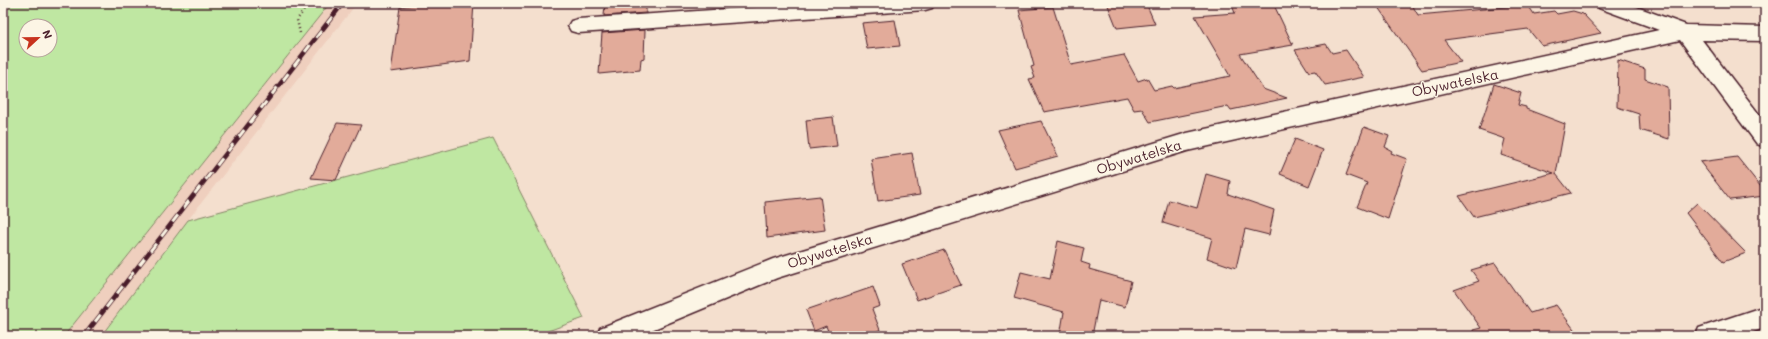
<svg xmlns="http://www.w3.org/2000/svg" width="1768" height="339" font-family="Mali,sans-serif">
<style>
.built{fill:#efcfbe}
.green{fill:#bfe7a2;stroke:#848366;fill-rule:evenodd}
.building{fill:#e2ab9a;stroke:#4a1f2b}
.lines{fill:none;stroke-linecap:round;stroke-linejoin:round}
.minor-casing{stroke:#4a1f2b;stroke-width:3}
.path{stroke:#4a1f2b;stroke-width:2.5;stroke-dasharray:1 3;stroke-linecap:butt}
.minor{fill:#fcf5e5;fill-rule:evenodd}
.rail-casing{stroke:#4a1f2b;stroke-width:4.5}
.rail{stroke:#fcf5e5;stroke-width:3;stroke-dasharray:9;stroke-linecap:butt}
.labels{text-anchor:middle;stroke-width:3;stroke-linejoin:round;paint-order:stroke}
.street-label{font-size:14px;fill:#4a1f2b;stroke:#fcf5e5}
</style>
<rect width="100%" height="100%" fill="#f4dfce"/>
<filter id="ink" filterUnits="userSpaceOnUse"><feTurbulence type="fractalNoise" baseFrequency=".025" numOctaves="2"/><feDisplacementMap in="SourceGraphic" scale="8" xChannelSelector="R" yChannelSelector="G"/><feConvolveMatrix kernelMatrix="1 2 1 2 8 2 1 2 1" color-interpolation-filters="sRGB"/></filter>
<g filter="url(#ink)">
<polygon class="built" points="330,3 357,3 188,220 101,336 64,336"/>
<g class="green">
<path d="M3 3H330L64 336H3ZM26 26H50V50H26Z"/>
<polygon points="493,138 584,318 534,336 101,336 188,220"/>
</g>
<g class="building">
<polygon points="428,3 474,3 470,61 391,72 400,7"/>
<polygon points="605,3 646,3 646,13 604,16"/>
<polygon points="1107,3 1146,3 1155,24 1117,28"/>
<polygon points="1231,3 1273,3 1293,45 1240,54 1263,89 1287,98 1231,110 1228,106 1150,122 1142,109 1134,110 1127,97 1044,112 1029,79 1035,78 1031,67 1034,66 1019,10 1053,7 1071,65 1124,55 1138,81 1147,78 1154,90 1172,86 1174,88 1230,76 1195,16 1235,13"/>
<polygon points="1375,3 1411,3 1418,15 1528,5 1534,14 1554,11 1557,14 1573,11 1583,14 1601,33 1542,46 1528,29 1444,40 1461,62 1422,70"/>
<polygon points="895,20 900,46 867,49 862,23"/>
<polygon points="645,30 644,58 641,59 640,70 599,74 602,33"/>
<polygon points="1326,44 1332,53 1346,50 1364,77 1325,85 1315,71 1309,72 1295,50"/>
<polygon points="1618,60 1645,69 1645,79 1668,87 1669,139 1640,130 1639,114 1617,107"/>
<polygon points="1494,84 1521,93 1518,105 1526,107 1526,109 1565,124 1556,174 1571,193 1474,217 1459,196 1554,173 1501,155 1505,139 1479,130"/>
<polygon points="833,117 837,146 809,149 806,120"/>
<polygon points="1041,121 1058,156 1015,168 998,130"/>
<polygon points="337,123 361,125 336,180 311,178"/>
<polygon points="1364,127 1389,136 1385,147 1392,151 1391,153 1407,159 1388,219 1357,207 1367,183 1346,175"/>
<polygon points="1295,139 1323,150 1309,186 1280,174"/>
<polygon points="912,153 920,195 878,201 871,159"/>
<polygon points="1737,157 1765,192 1765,196 1730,200 1700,162"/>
<polygon points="1206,174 1230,181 1228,194 1274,210 1269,235 1245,229 1236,268 1207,258 1212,238 1163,223 1169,200 1197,208"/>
<polygon points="820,196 825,230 767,238 765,202"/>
<polygon points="1697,203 1746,253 1723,262 1686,213"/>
<polygon points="1058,241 1084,248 1081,262 1090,265 1089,269 1131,281 1125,307 1099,300 1092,336 1060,336 1064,312 1014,298 1021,272 1050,279"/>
<polygon points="944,250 961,285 917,300 902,264"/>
<polygon points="1495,263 1530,313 1556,305 1579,336 1474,336 1473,330 1481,328 1454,290 1479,281 1471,270"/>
<polygon points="873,287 880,306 872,309 880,330 864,336 830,336 826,326 814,331 806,310"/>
</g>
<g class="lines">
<defs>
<g id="minor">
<polygon points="819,3 935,3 932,8 925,10 578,33 571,31 568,26 571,21 578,19"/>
<polygon points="1596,3 1626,3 1686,25 1765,27 1765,41 1702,40 1765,122 1765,147 1757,144 1680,40 1187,151 777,278 637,336 597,336 600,328 773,259 1187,133 1659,30 1599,8"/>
<polygon points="1765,306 1765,328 1741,336 1696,336 1699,328"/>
</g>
</defs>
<use href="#minor" class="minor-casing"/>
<polyline class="path" points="300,33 297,20 309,3"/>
<use href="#minor" class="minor"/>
<defs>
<polyline id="rail" points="84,336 343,3"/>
</defs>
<use href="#rail" class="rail-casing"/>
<use href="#rail" class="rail"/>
</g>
</g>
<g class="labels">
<g class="street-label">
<text transform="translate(1455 83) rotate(-12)" y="5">Obywatelska</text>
<text transform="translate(1139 157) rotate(-17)" y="5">Obywatelska</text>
<text transform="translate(830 251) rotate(-17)" y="5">Obywatelska</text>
</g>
</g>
<rect width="1768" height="339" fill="none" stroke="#fcf5e5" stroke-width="16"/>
<rect x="8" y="8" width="1752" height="323" fill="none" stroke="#4a1f2b" stroke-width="1.5" filter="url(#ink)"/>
<g transform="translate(38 38) rotate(68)"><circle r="19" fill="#fcf5e5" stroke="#b59f9b"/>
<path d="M0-3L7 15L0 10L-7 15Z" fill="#c8321e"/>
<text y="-6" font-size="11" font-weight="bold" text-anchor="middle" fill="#4a1f2b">N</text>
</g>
</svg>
